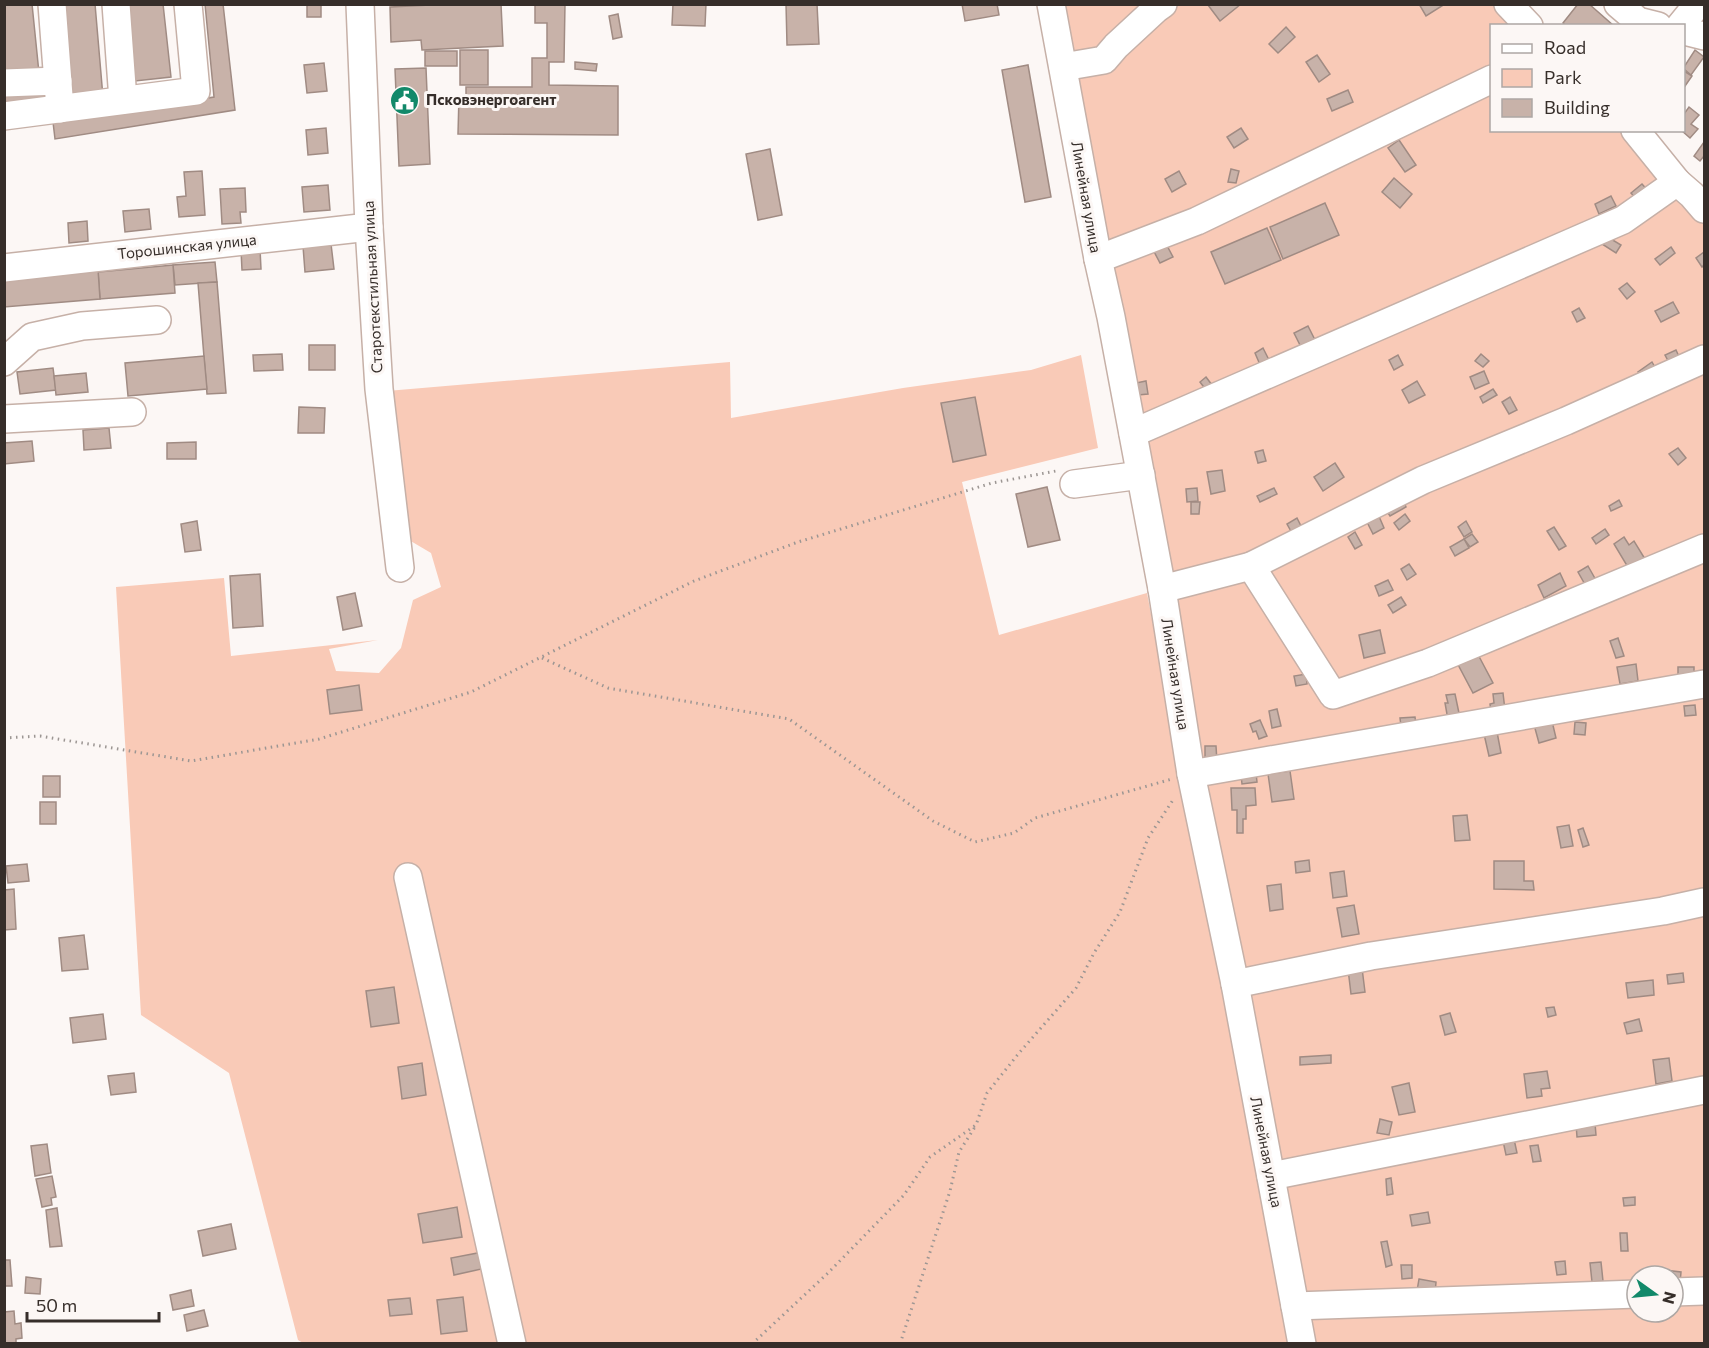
<svg xmlns="http://www.w3.org/2000/svg" width="1709" height="1348" font-family="Commissioner,sans-serif">
<style>
.green{fill:#f9cab7;fill-rule:evenodd}
.building{fill:#c8b2a9;stroke:#a08b83;stroke-width:1.5}
.lines{fill:none;stroke-linecap:round;stroke-linejoin:round}
.minor-casing{stroke:#c6b0a7;stroke-width:30}
.path{stroke:#9c9693;stroke-width:3;stroke-dasharray:1.5 4.5;stroke-linecap:butt}
.minor{stroke:#fff;stroke-width:27}
.labels{text-anchor:middle;stroke-width:6;stroke-linejoin:round;paint-order:stroke}
.poi-label{font-size:15px;font-weight:bold;fill:#362e2a;stroke:#fcf7f5;text-anchor:start}
.street-label{font-size:15px;fill:#362e2a;stroke:#fcf7f5}
</style>
<rect width="100%" height="100%" fill="#fcf7f5"/>
<g class="green">
<path d="M1063 5H1503L1522 25 1492 26V130L1620 131 1704 219V1343H1308ZM1637 1276H1673V1312H1637Z"/>
<polygon points="1081,355 1098,448 962,482 999,635 1147,593 1289,1343 303,1343 298,1340 229,1073 141,1015 116,587 224,578 231,656 378,640 329,649 336,671 379,673 401,648 413,600 441,587 431,553 409,540 387,391 730,362 731,418 903,388 1031,370"/>
</g>
<g class="building">
<polygon points="4,4 32,4 39,73 5,77"/>
<polygon points="60,4 95,4 103,97 68,100"/>
<polygon points="126,4 163,4 171,77 135,81"/>
<polygon points="205,4 223,4 235,110 55,139 53,122 214,97"/>
<rect x="307" y="4" width="14" height="13"/>
<polygon points="451,4 501,4 503,46 422,50 421,40 391,42 390,7"/>
<polygon points="535,4 565,4 564,62 549,62 549,85 618,86 618,135 458,134 459,96 466,96 466,87 532,87 532,58 547,58 547,23 535,23"/>
<polygon points="673,4 706,4 705,26 672,25"/>
<polygon points="786,4 817,4 819,44 787,45"/>
<polygon points="962,4 997,4 999,15 965,21"/>
<polygon points="1209,4 1241,4 1220,21 1208,5"/>
<polygon points="1419,4 1445,4 1426,16"/>
<polygon points="1578,4 1589,4 1614,26 1566,26 1563,23"/>
<polygon points="618,14 622,37 613,39 609,16"/>
<polygon points="1286,27 1295,37 1278,53 1269,44"/>
<rect x="460" y="50" width="28" height="35"/>
<polygon points="1695,50 1704,57 1691,75 1684,69 1684,67"/>
<rect x="425" y="51" width="32" height="15"/>
<polygon points="1317,55 1330,74 1319,82 1306,62"/>
<polygon points="575,62 597,64 596,71 575,69"/>
<polygon points="324,63 327,91 307,93 304,65"/>
<polygon points="1028,65 1051,197 1025,202 1002,70"/>
<polygon points="426,68 430,164 399,166 395,69"/>
<polygon points="1684,71 1692,76 1685,86 1684,85"/>
<polygon points="44,90 45,107 4,110 4,93"/>
<polygon points="1348,90 1353,102 1332,111 1327,99"/>
<polygon points="1689,107 1699,115 1691,124 1698,129 1690,138 1681,130 1684,130 1684,114"/>
<polygon points="326,128 328,153 308,155 306,130"/>
<polygon points="1241,128 1248,139 1234,148 1227,137"/>
<polygon points="1399,140 1416,165 1405,172 1388,148"/>
<polygon points="1704,142 1704,156 1700,161 1694,156"/>
<polygon points="770,149 782,215 758,220 746,154"/>
<polygon points="1231,169 1239,171 1236,183 1228,182"/>
<polygon points="202,171 205,215 179,217 177,197 186,196 184,172"/>
<polygon points="1179,171 1186,184 1172,192 1165,179"/>
<polygon points="1394,178 1412,194 1400,208 1382,192"/>
<polygon points="1642,184 1650,193 1640,203 1631,193"/>
<polygon points="328,185 330,210 304,212 302,187"/>
<polygon points="245,188 246,212 240,212 241,223 222,224 220,189"/>
<polygon points="1611,196 1616,206 1599,214 1595,204"/>
<polygon points="1325,203 1339,235 1283,259 1270,227"/>
<polygon points="149,209 151,229 125,232 123,211"/>
<polygon points="87,221 88,241 69,243 68,223"/>
<polygon points="1267,228 1281,260 1225,284 1211,252"/>
<polygon points="1606,236 1621,245 1616,253 1602,244"/>
<polygon points="1163,238 1173,257 1160,263 1150,244"/>
<polygon points="331,244 334,269 305,272 303,246"/>
<polygon points="1671,247 1675,253 1660,265 1655,259"/>
<polygon points="260,249 261,269 242,270 241,250"/>
<polygon points="1704,252 1704,265 1702,267 1696,258"/>
<polygon points="215,262 217,282 175,285 173,265"/>
<polygon points="173,265 175,293 100,299 98,272"/>
<polygon points="98,269 100,299 4,307 4,277"/>
<polygon points="217,282 226,393 207,394 198,283"/>
<polygon points="1627,283 1635,292 1627,299 1619,289"/>
<polygon points="1673,302 1679,313 1661,322 1655,311"/>
<polygon points="1579,308 1585,318 1577,322 1572,312"/>
<polygon points="1308,326 1315,340 1301,347 1294,333"/>
<rect x="309" y="345" width="26" height="25"/>
<polygon points="1263,348 1270,362 1261,367 1255,353"/>
<polygon points="1676,350 1681,361 1671,366 1665,355"/>
<polygon points="282,354 283,370 254,371 253,355"/>
<polygon points="1481,354 1489,361 1483,367 1475,361"/>
<polygon points="1398,355 1403,365 1394,370 1389,360"/>
<polygon points="204,356 207,389 128,396 125,363"/>
<polygon points="1652,362 1656,369 1642,378 1638,372"/>
<polygon points="53,368 56,390 20,394 17,372"/>
<polygon points="1484,371 1489,383 1475,389 1470,377"/>
<polygon points="86,373 88,392 56,395 54,376"/>
<polygon points="1206,377 1212,385 1206,390 1200,382"/>
<polygon points="1146,381 1148,394 1138,395 1136,383"/>
<polygon points="1417,381 1425,395 1409,403 1402,390"/>
<polygon points="1493,389 1497,395 1483,403 1480,397"/>
<polygon points="975,397 986,455 953,462 941,403"/>
<polygon points="1510,397 1517,410 1509,414 1502,402"/>
<polygon points="299,407 325,408 324,433 298,433"/>
<polygon points="109,428 111,448 84,450 83,430"/>
<polygon points="32,441 34,461 4,464 4,443"/>
<polygon points="196,442 196,459 167,459 167,443"/>
<polygon points="1678,448 1686,458 1678,465 1669,454"/>
<polygon points="1263,450 1266,461 1258,463 1255,452"/>
<polygon points="1335,463 1344,477 1323,491 1314,477"/>
<polygon points="1222,470 1225,491 1211,494 1207,472"/>
<polygon points="1047,487 1060,540 1028,547 1016,494"/>
<polygon points="1197,488 1198,501 1187,502 1186,489"/>
<polygon points="1274,488 1277,494 1260,502 1257,496"/>
<polygon points="1403,500 1406,507 1390,516 1386,510"/>
<polygon points="1619,500 1622,506 1611,511 1609,506"/>
<polygon points="1191,502 1200,502 1199,514 1191,514"/>
<polygon points="1378,514 1384,528 1373,534 1366,520"/>
<polygon points="1405,514 1410,521 1399,530 1394,523"/>
<polygon points="1297,518 1302,528 1292,533 1287,524"/>
<polygon points="197,521 201,550 185,552 181,524"/>
<polygon points="1466,521 1472,532 1464,537 1458,527"/>
<polygon points="1554,527 1566,546 1559,550 1547,531"/>
<polygon points="1605,529 1609,535 1596,544 1592,538"/>
<polygon points="1355,532 1362,545 1355,549 1348,537"/>
<polygon points="1472,534 1478,542 1470,547 1464,539"/>
<polygon points="1624,537 1629,545 1634,541 1645,559 1629,569 1614,544"/>
<polygon points="1464,539 1469,548 1455,556 1450,547"/>
<polygon points="1409,564 1416,574 1407,580 1401,569"/>
<polygon points="1588,566 1597,582 1587,588 1578,572"/>
<polygon points="1560,573 1566,586 1544,598 1538,585"/>
<polygon points="260,574 263,626 233,628 230,576"/>
<polygon points="1388,580 1393,590 1379,596 1375,586"/>
<polygon points="355,593 362,626 343,630 337,597"/>
<polygon points="1401,597 1406,605 1393,613 1388,605"/>
<polygon points="1380,630 1385,653 1364,658 1359,635"/>
<polygon points="1618,638 1624,656 1616,658 1610,641"/>
<polygon points="1474,647 1493,683 1473,693 1454,657"/>
<polygon points="1636,664 1638,681 1620,684 1617,667"/>
<polygon points="1678,667 1694,667 1694,675 1678,676"/>
<polygon points="1306,674 1307,684 1296,686 1294,676"/>
<polygon points="359,685 362,710 330,714 327,690"/>
<polygon points="1503,693 1505,710 1491,712 1490,704 1494,703 1493,694"/>
<polygon points="1455,694 1460,718 1448,720 1445,703 1448,703 1446,695"/>
<polygon points="1695,705 1696,715 1685,716 1684,706"/>
<polygon points="1277,709 1281,726 1272,728 1269,711"/>
<polygon points="1415,717 1416,725 1401,726 1400,718"/>
<polygon points="1551,717 1556,738 1539,743 1533,721"/>
<polygon points="1260,720 1267,736 1259,739 1256,731 1253,732 1250,724"/>
<polygon points="1575,722 1586,723 1585,735 1574,734"/>
<polygon points="1497,732 1501,753 1489,756 1484,734"/>
<polygon points="1205,746 1216,746 1217,762 1205,762"/>
<polygon points="1290,771 1294,799 1272,802 1268,774"/>
<polygon points="1256,773 1257,782 1242,784 1241,775"/>
<rect x="43" y="776" width="17" height="21"/>
<polygon points="1231,788 1255,788 1256,805 1246,806 1246,819 1243,819 1243,833 1237,833 1237,810 1232,810"/>
<rect x="40" y="802" width="16" height="22"/>
<polygon points="1467,815 1470,840 1455,841 1453,816"/>
<polygon points="1569,825 1573,846 1561,848 1557,827"/>
<polygon points="1583,828 1589,845 1583,847 1578,830"/>
<polygon points="1309,860 1310,871 1296,873 1295,862"/>
<polygon points="1494,861 1524,861 1524,881 1533,881 1534,890 1494,889"/>
<polygon points="27,864 29,881 8,883 6,866"/>
<polygon points="1344,871 1347,896 1333,898 1330,873"/>
<polygon points="1281,884 1283,909 1270,911 1267,886"/>
<polygon points="14,889 16,929 4,930 4,890"/>
<polygon points="1354,905 1359,934 1342,937 1337,908"/>
<polygon points="84,935 88,969 62,971 59,938"/>
<polygon points="1362,968 1365,992 1351,994 1348,969"/>
<polygon points="1683,973 1684,982 1668,984 1667,975"/>
<polygon points="1653,980 1654,995 1628,998 1626,983"/>
<polygon points="394,987 399,1023 371,1027 366,991"/>
<polygon points="1554,1007 1556,1015 1548,1017 1546,1008"/>
<polygon points="1450,1013 1456,1032 1445,1035 1440,1016"/>
<polygon points="103,1014 106,1039 73,1043 70,1018"/>
<polygon points="1639,1019 1642,1031 1627,1034 1624,1023"/>
<polygon points="1331,1055 1331,1063 1300,1065 1300,1057"/>
<polygon points="1669,1058 1672,1081 1656,1084 1653,1060"/>
<polygon points="422,1063 426,1095 402,1099 398,1067"/>
<polygon points="1547,1071 1550,1088 1541,1089 1542,1096 1527,1098 1524,1074"/>
<polygon points="134,1073 136,1092 111,1095 108,1076"/>
<polygon points="1409,1083 1415,1112 1399,1115 1392,1087"/>
<polygon points="1380,1119 1392,1122 1389,1135 1377,1133"/>
<polygon points="1595,1123 1596,1135 1577,1137 1576,1124"/>
<polygon points="1514,1139 1517,1153 1506,1155 1503,1141"/>
<polygon points="47,1144 51,1173 35,1176 31,1146"/>
<polygon points="1538,1145 1541,1161 1533,1162 1530,1146"/>
<polygon points="52,1176 56,1197 51,1198 52,1205 42,1207 36,1179"/>
<polygon points="1391,1178 1393,1194 1387,1195 1386,1179"/>
<polygon points="1635,1197 1635,1205 1624,1206 1623,1198"/>
<polygon points="457,1207 462,1237 423,1243 418,1214"/>
<polygon points="57,1208 62,1246 50,1247 46,1210"/>
<polygon points="1428,1212 1430,1223 1412,1226 1410,1215"/>
<polygon points="231,1224 236,1249 203,1256 198,1231"/>
<polygon points="1620,1233 1627,1233 1628,1251 1621,1251"/>
<polygon points="1387,1241 1392,1265 1386,1267 1381,1242"/>
<polygon points="483,1252 486,1268 454,1275 451,1258"/>
<polygon points="4,1260 10,1260 12,1286 4,1286"/>
<polygon points="1565,1261 1566,1274 1557,1275 1555,1262"/>
<polygon points="1601,1262 1603,1281 1592,1282 1590,1263"/>
<polygon points="1401,1265 1412,1265 1412,1278 1402,1279"/>
<polygon points="1664,1270 1681,1272 1680,1284 1673,1284 1673,1276 1663,1276"/>
<polygon points="26,1277 41,1279 40,1294 25,1293"/>
<polygon points="1419,1279 1436,1282 1435,1294 1417,1291"/>
<polygon points="191,1290 194,1306 173,1310 170,1295"/>
<polygon points="463,1297 467,1331 441,1334 437,1300"/>
<polygon points="410,1298 412,1314 390,1316 388,1300"/>
<polygon points="204,1310 208,1326 187,1331 184,1315"/>
<polygon points="14,1311 15,1324 21,1323 22,1338 16,1339 16,1344 4,1344 4,1312"/>
</g>
<g class="lines">
<defs>
<g id="minor">
<polyline points="52,4 60,109"/>
<polyline points="116,4 123,100"/>
<polyline points="360,4 369,227 379,389 400,568"/>
<polyline points="1051,4 1098,259 1111,317 1162,589 1191,774 1235,984 1302,1344"/>
<polyline points="1508,4 1529,26"/>
<polyline points="1618,4 1638,21 1658,26"/>
<polyline points="1680,26 1698,4"/>
<polyline points="1684,31 1704,36"/>
<polyline points="1063,67 1104,60 1116,46 1156,9 1163,4"/>
<polyline points="4,83 58,81"/>
<polyline points="4,116 196,91 188,4"/>
<polyline points="1635,130 1677,182"/>
<polyline points="1098,259 1197,221 1492,79"/>
<polyline points="4,268 369,227"/>
<polyline points="4,362 32,337 82,326 157,320"/>
<polyline points="4,419 132,412"/>
<polyline points="1133,433 1623,220 1677,182 1692,195 1704,209"/>
<polyline points="1074,484 1141,475"/>
<polyline points="1251,566 1333,695 1428,663 1704,548"/>
<polyline points="1162,589 1251,566 1423,480 1566,421 1704,359"/>
<polyline points="1191,774 1704,684"/>
<polyline points="408,877 512,1344"/>
<polyline points="1235,984 1371,956 1663,911 1704,902"/>
<polyline points="1271,1176 1704,1090"/>
<polyline points="1673,1292 1704,1291"/>
<polyline points="1295,1306 1637,1294"/>
</g>
</defs>
<use href="#minor" class="minor-casing"/>
<g class="path">
<polyline points="542,658 608,688 789,719 933,821 975,842 1014,833 1035,818 1172,779"/>
<polyline points="4,738 40,736 191,761 319,739 471,692 694,581 798,542 992,483 1056,471"/>
<polyline points="752,1344 828,1273 904,1195 930,1157 976,1125 987,1093 1019,1053 1076,988 1094,953 1120,912 1148,838 1173,800"/>
<polyline points="900,1344 950,1191 959,1152 975,1127"/>
</g>
<use href="#minor" class="minor"/>
</g>
<defs>
<symbol id="civic-disc" viewBox="-11 -11 22 22"><circle r="9.5" fill="#12896a" stroke="#fcf7f5"/><path d="M-.6-6.5H3V-4.5H.6V-3L4-1V1h2V6H-6V1h2V-1L-.6-3ZM-1.2 2.5V6h2.4V2.5Z" fill="#fff"/></symbol>
</defs>
<g fill-rule="evenodd">
<use href="#civic-disc" x="388" y="84" width="33" height="33"/>
</g>
<g class="labels">
<g class="poi-label">
<text x="426" y="105">Псковэнергоагент</text>
</g>
<g class="street-label">
<text transform="translate(1086 197) rotate(80)" y="5">Линейная улица</text>
<text transform="translate(187 247) rotate(-6)" y="5">Торошинская улица</text>
<text transform="translate(373 287) rotate(-93)" y="5">Старотекстильная улица</text>
<text transform="translate(1175 674) rotate(81)" y="5">Линейная улица</text>
<text transform="translate(1266 1152) rotate(79)" y="5">Линейная улица</text>
</g>
</g>
<rect width="1709" height="1348" fill="none" stroke="#362e2a" stroke-width="12"/>
<rect x="1490" y="24" width="195" height="108" fill="#fcf7f5" stroke="#ada7a4" stroke-width="1.5"/>
<rect x="1502" y="44" width="30" height="9" fill="#ffffff" stroke="#ada7a4" stroke-width="1.5"/>
<text x="1544" y="54" font-size="18" fill="#362e2a">Road</text>
<rect x="1502" y="69" width="30" height="18" fill="#f9cab7" stroke="#ada7a4" stroke-width="1.5"/>
<text x="1544" y="84" font-size="18" fill="#362e2a">Park</text>
<rect x="1502" y="99" width="30" height="18" fill="#c8b2a9" stroke="#ada7a4" stroke-width="1.5"/>
<text x="1544" y="114" font-size="18" fill="#362e2a">Building</text>
<g transform="translate(1655 1294) rotate(105)"><circle r="28" fill="#fcf7f5" stroke="#ada7a4" stroke-width="1.5"/>
<path d="M0-4.5L10 22L0 15L-10 22Z" fill="#12896a"/>
<text y="-9" font-size="16" font-weight="bold" text-anchor="middle" fill="#362e2a">N</text>
</g>
<path d="M27 1312v9h132v-9" fill="none" stroke="#362e2a" stroke-width="3"/>
<text x="36" y="1312" font-size="18" fill="#362e2a" stroke="#fcf7f5" stroke-width="4.5" paint-order="stroke">50 m</text>
</svg>
